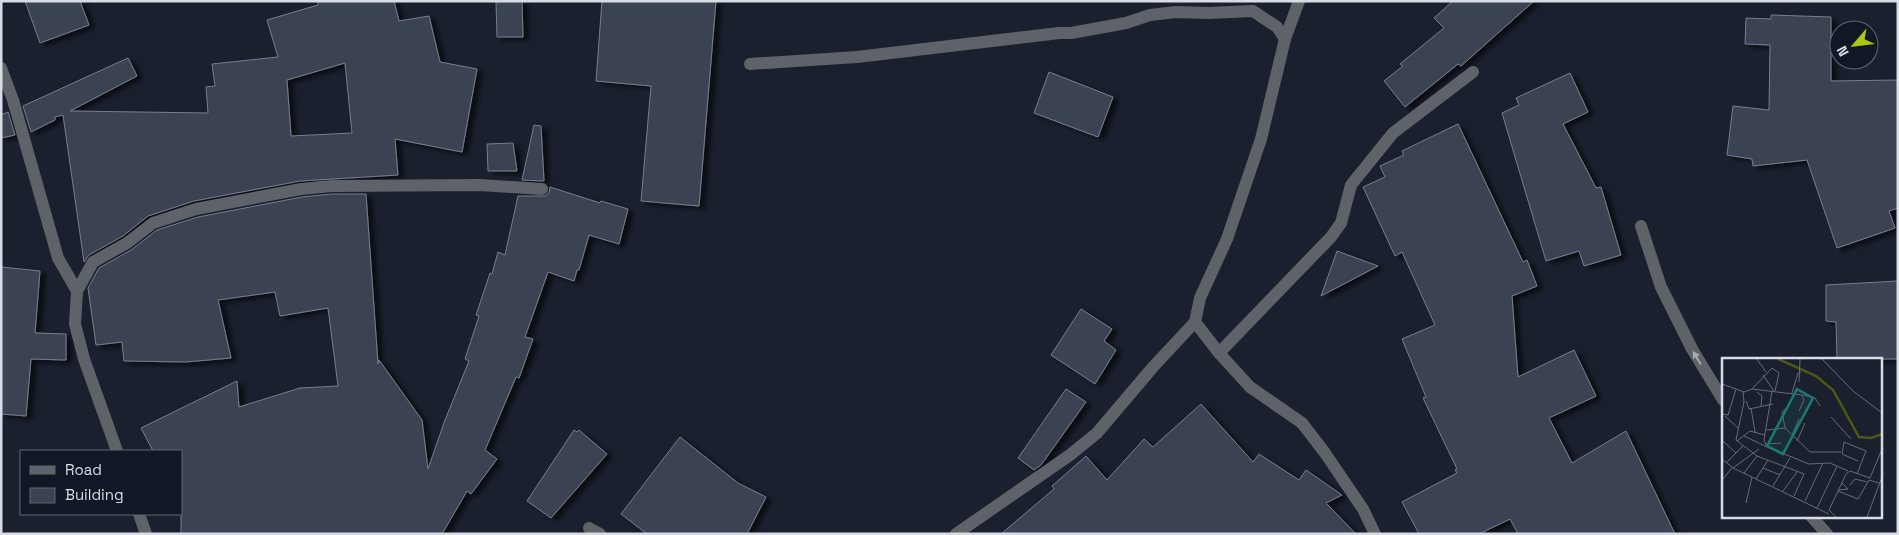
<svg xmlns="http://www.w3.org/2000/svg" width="1899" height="535" font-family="'Space Grotesk',sans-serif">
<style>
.building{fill:#3b4251;stroke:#767e8e;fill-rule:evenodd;filter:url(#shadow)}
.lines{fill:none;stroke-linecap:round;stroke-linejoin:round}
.street{stroke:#5e6269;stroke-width:12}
.oneway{fill:#a7abb3}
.inset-river{fill:none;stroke:#4d5914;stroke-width:2.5}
.inset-road{fill:none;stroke:#666b77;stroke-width:1}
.view{fill:#197b74;fill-opacity:0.15;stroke:#197b74;stroke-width:2.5}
.inset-edge{fill:none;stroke:#d7dce5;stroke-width:2.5}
</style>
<defs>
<filter id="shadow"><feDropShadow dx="5.5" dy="3" stdDeviation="2.5" flood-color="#0009"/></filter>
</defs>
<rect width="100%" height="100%" fill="#1a202e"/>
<g class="building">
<polygon points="25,1 80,1 89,25 40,43"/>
<path d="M318 1H394L399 21 429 16 440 62 477 69 462 152 395 139 398 175 300 181 194 201 148 216 123 236 89 255 84 262 63 115 55 117V120L31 132 23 106 128 58 137 76 70 111 208 113 206 87 215 86 212 64 278 57 267 20 318 5ZM345 63 352 133 291 136 287 80Z"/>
<polygon points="522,1 523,37 497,37 496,2"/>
<polygon points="602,1 716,1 699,206 641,201 651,86 596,81"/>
<polygon points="1453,1 1534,1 1461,66 1458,64 1405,107 1384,81 1403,66 1400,64 1444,28 1434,18"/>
<polygon points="1771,15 1831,17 1831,81 1898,80 1898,208 1889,211 1895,228 1837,248 1807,160 1753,166 1752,159 1727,155 1733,106 1769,110 1770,45 1745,44 1746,18 1771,19"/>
<polygon points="1049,72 1113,97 1098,137 1034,113"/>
<polygon points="1570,73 1588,112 1563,124 1596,188 1601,187 1621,255 1584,266 1579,251 1546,261 1502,113 1519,105 1516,98"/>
<polygon points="8,112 15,135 1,138 1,115"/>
<polygon points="1458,124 1523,262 1527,260 1537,286 1512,296 1518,377 1574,350 1596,396 1549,418 1572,463 1626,431 1675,534 1518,534 1510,519 1479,534 1419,534 1402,502 1457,473 1455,470 1457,469 1423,398 1426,397 1402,339 1435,325 1402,252 1395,256 1363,187 1385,177 1380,166 1404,155 1402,151"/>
<polygon points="534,125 541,126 544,181 522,180"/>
<polygon points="513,143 517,171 488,171 487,144"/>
<polygon points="550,187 600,203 601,201 628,209 619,244 589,235 579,270 577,270 574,281 548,272 525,337 533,339 519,378 516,377 485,450 497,459 471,494 467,491 442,534 181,534 181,451 153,451 141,428 237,381 239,407 300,388 338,386 328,308 280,316 275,292 218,300 231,358 186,362 124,361 122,342 96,345 88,288 99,268 131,250 157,230 198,217 302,197 332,194 366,194 378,364 379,360 422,420 428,469 445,420 469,361 465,359 479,316 476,315 490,273 492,274 498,252 505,255 518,196 545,196 549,193"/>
<polygon points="1337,251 1378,266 1321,296"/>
<polygon points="1,267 40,271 35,333 66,334 66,360 31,359 26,416 1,414"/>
<polygon points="1898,281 1898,359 1837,359 1836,322 1826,321 1826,285"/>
<polygon points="1081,309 1112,329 1104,341 1116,350 1095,384 1051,355"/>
<polygon points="1066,389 1086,402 1041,465 1034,470 1018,458"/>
<polygon points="1201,404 1253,462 1259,454 1299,480 1306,470 1342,495 1326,503 1356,534 1001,534 1054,489 1052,486 1086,456 1107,480 1144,439 1153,447"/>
<polygon points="574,430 577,432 579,430 607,454 551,518 527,501"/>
<polygon points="680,437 738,483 766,497 747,534 647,534 621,514"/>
</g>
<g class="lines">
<g class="street">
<polyline points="1299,1 1285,39 1261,139 1227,239 1200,298 1195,322 1219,353 1250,387 1302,423 1325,453 1363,509 1375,534"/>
<polyline points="750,64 857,57 1059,33 1071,33 1126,23 1150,15 1176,12 1208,13 1253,11 1277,27 1285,39"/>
<polyline points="1,68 13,100 58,258 77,291"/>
<polyline points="1641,226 1661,287 1692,349 1723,400"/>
<polyline points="1219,353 1331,237 1341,223 1351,185 1393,133 1473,72"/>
<polyline points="117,451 84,359 75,324 77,291 93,262 127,243 153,223 196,209 301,189 332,186 480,185 542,189"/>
<polyline points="139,514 146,534"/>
<polyline points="1811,516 1827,534"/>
<polyline points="589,528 600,534"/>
<polyline points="956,534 1070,455 1097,433 1153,367 1195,322"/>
</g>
</g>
<defs><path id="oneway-solid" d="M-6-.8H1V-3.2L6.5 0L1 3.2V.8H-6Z" transform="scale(1.25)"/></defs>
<use class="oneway" href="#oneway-solid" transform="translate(1697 358) rotate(-121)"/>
<g transform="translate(1722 358)">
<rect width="160" height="160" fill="#1a202e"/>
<path class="inset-river" d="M56 1 94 18 111 32 137 79 149 80 160 76"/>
<path class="inset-road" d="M35 1 44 14M100 1 131 33 160 55M41 17 52 33M77 24 78 1M0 26 22 34 30 31 80 37 82 42 77 53M30 31 50 10 57 15 53 33M50 33 42 82 45 89 87 106 108 105 126 113M21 34 22 44 14 82 35 98 82 116 72 138M35 34 40 38 39 48M70 35 76 15 79 14M81 37 93 40 98 48M24 43 27 51 51 46M29 50 33 74M0 56 6 57 14 31M3 58 16 70M109 59 129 81M63 70 60 54 66 49M45 72 63 70 88 94H119M70 77 77 61M22 78 45 89M1 83 14 95M15 83 28 73 43 77M75 83 83 65M44 86 59 85M0 101 11 110 107 156M4 105 21 88M11 110 37 91M41 110 58 117M22 115 35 98M135 116 144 93 122 84 120 96 136 103M34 121 46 102M0 122 10 110M128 127 133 121 145 124M51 128 68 100M116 132 126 131 120 125M61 133 75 114M116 133 136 141 147 122 157 125M83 143 101 105M24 145 30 119M95 150 115 108M114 159 107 152 124 116 128 113 148 120 160 91M145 159 160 119"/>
<path class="view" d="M75 31 91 40 61 96 45 88Z"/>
<rect width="160" height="160" class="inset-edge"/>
</g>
<rect width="1899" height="535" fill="none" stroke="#d7dce5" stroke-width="5"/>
<rect x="20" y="450" width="162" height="65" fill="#111724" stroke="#606671"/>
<rect x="30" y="466" width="25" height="8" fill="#5e6269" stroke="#606671"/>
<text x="65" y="475" font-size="15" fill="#d7dce5">Road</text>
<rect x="30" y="488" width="25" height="15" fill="#3b4251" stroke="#606671"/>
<text x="65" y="500" font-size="15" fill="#d7dce5">Building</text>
<g transform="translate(1854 45) rotate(242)"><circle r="24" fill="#111724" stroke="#606671"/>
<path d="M0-4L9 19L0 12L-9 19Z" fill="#abc614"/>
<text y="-8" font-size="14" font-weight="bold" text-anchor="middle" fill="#d7dce5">N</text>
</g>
</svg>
